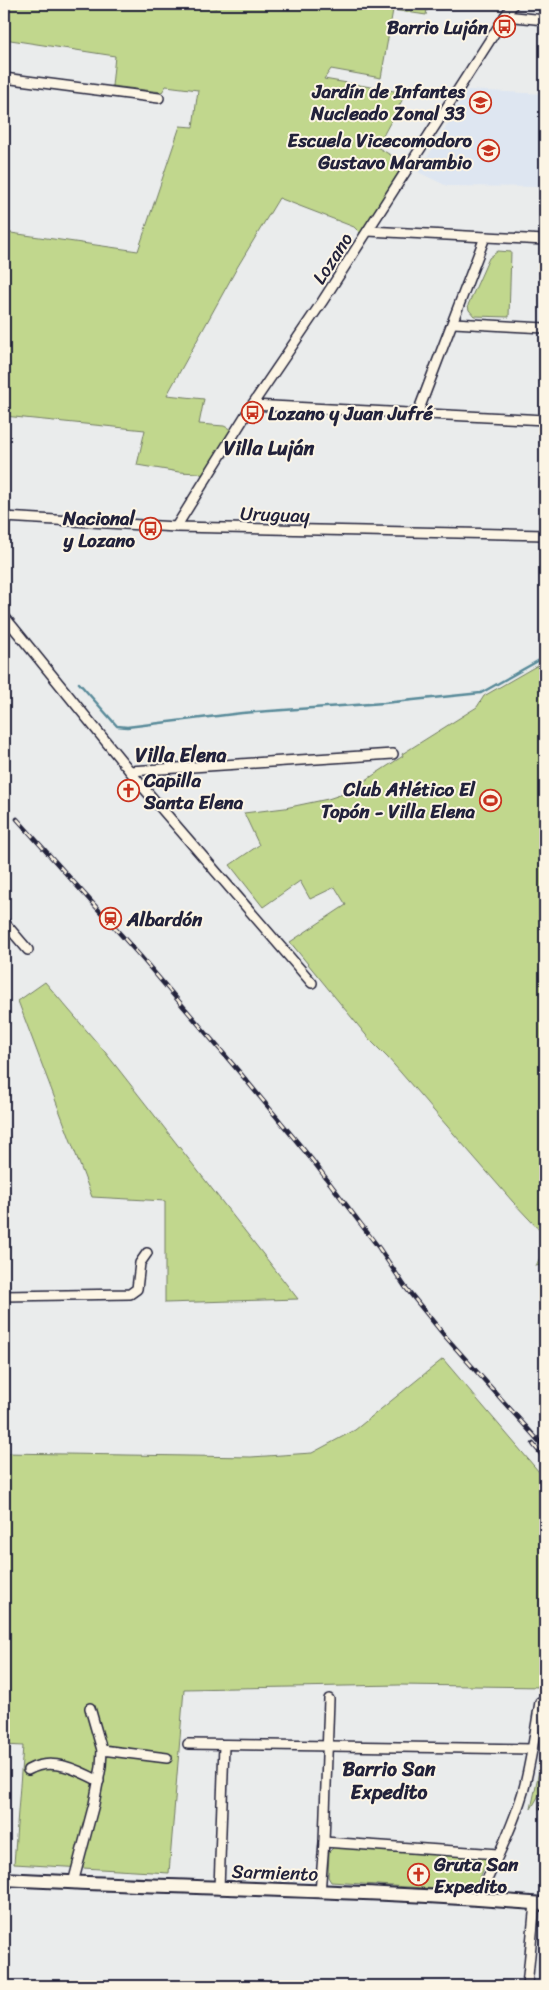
<svg xmlns="http://www.w3.org/2000/svg" width="549" height="1990" font-family="Sriracha,sans-serif">
<style>
.built{fill:#dee6f1}
.green{fill:#c1d78d;stroke:#727c64}
.lines{fill:none;stroke-linecap:round;stroke-linejoin:round}
.stream{stroke:#598a99;stroke-width:2.5}
.minor-casing{stroke:#22223b;stroke-width:12}
.secondary-casing{stroke:#22223b;stroke-width:16}
.minor{stroke:#fcf5e5;stroke-width:9}
.secondary{stroke:#fcf5e5;stroke-width:12}
.rail-casing{stroke:#22223b;stroke-width:4.5}
.rail{stroke:#fcf5e5;stroke-width:2.5;stroke-dasharray:8;stroke-linecap:butt}
.labels{text-anchor:middle;stroke-width:4;stroke-linejoin:round;paint-order:stroke}
.poi-label{font-size:19px;font-weight:bold;fill:#22223b;stroke:#fcf5e5;text-anchor:end}
.street-label{font-size:19px;fill:#22223b;stroke:#fcf5e5}
.neighbourhood-label{font-size:20px;font-weight:bold;fill:#22223b;stroke:#fcf5e5}
</style>
<rect width="100%" height="100%" fill="#eaecec"/>
<filter id="ink" filterUnits="userSpaceOnUse"><feTurbulence type="fractalNoise" baseFrequency=".02" numOctaves="2"/><feDisplacementMap in="SourceGraphic" scale="10" xChannelSelector="R" yChannelSelector="G"/><feConvolveMatrix kernelMatrix="1 2 1 2 8 2 1 2 1" color-interpolation-filters="sRGB"/></filter>
<g filter="url(#ink)">
<polygon class="built" points="468,90 545,94 545,187 447,186 418,172 455,113 453,111"/>
<g class="green">
<polygon points="4,4 203,4 216,8 217,4 428,4 426,15 393,10 381,78 331,69 324,79 406,93 377,147 404,163 361,234 354,227 279,198 238,266 167,395 204,399 199,424 224,426 232,430 203,475 198,473 179,472 137,465 145,430 4,416 4,232 138,251 180,126 193,127 198,90 166,86 162,92 112,86 115,56 4,39"/>
<polygon points="498,251 511,252 509,317 474,316 469,310 468,305 489,258"/>
<polygon points="545,661 545,1264 536,1266 543,1251 545,1236 513,1202 388,1058 370,1040 290,942 346,905 335,887 310,899 300,881 263,907 230,865 259,845 244,813 285,808 328,799 346,793 403,756 402,754 477,707 484,696"/>
<polygon points="45,982 105,1052 298,1299 165,1303 165,1201 92,1197 18,1001"/>
<polygon points="443,1359 545,1479 545,1687 399,1685 184,1689 169,1873 14,1864 23,1746 4,1745 4,1453 251,1457 312,1453 355,1430"/>
<polygon points="545,1743 545,1785 531,1809"/>
<polygon points="334,1847 486,1856 488,1859 475,1889 470,1891 331,1882 328,1877 329,1852"/>
</g>
<g class="lines">
<polyline class="stream" points="79,683 117,726 127,727 242,713 384,703 481,693 545,657"/>
<defs>
<g id="minor">
<polyline points="505,16 545,20"/>
<polyline points="4,78 159,98"/>
<polyline points="368,231 545,240"/>
<polyline points="454,323 545,328"/>
<polyline points="252,405 545,420"/>
<polyline points="418,412 485,237"/>
<polyline points="4,517 176,527 545,535"/>
<polyline points="176,527 252,405 322,302 513,4"/>
<polyline points="4,616 142,786 312,983"/>
<polyline points="130,771 393,754"/>
<polyline points="4,922 28,950"/>
<polyline points="4,1296 130,1294 137,1289 140,1263 147,1253"/>
<polyline points="188,1744 532,1749"/>
<polyline points="102,1750 167,1758"/>
<path d="M28 1770C51 1756 78 1770 99 1781"/>
<polyline points="324,1842 498,1854"/>
<polyline points="73,1883 94,1804 101,1767 102,1750 90,1708"/>
<polyline points="219,1889 224,1745"/>
<polyline points="320,1893 324,1842 329,1699"/>
<path d="M478 1899C494 1864 512 1829 523 1792 531 1763 535 1732 540 1702"/>
<polyline points="527,1986 535,1903"/>
</g>
<path id="secondary" d="M4 1879C184 1889 365 1889 545 1904"/>
</defs>
<use href="#minor" class="minor-casing"/>
<use href="#secondary" class="secondary-casing"/>
<use href="#minor" class="minor"/>
<use href="#secondary" class="secondary"/>
<defs>
<g id="rail">
<polyline points="17,819 141,957 241,1074 313,1161 379,1248 406,1288 444,1335 545,1448"/>
<polyline points="533,1444 545,1459"/>
<polyline points="541,1808 545,1799"/>
</g>
</defs>
<use href="#rail" class="rail-casing"/>
<use href="#rail" class="rail"/>
</g>
</g>
<defs>
<symbol id="bus-ring" viewBox="-11 -11 22 22"><circle r="9.5" fill="#fcf5e5" stroke="#c8321e" stroke-width="1.5"/><path d="M-5-6H5V4H4V6H2V4H-2V6H-4V4H-5ZM-3.5-4V0h7V-4ZM-3.5 1.2v1.5H-2V1.2ZM2 1.2v1.5H3.5V1.2Z" fill="#c8321e"/></symbol>
<symbol id="school-ring" viewBox="-11 -11 22 22"><circle r="9.5" fill="#fcf5e5" stroke="#c8321e" stroke-width="1.5"/><path d="M0-5L7-2L0 1L-7-2ZM-4 1L0 2.5L4 1V4Q0 6-4 4Z" fill="#c8321e"/></symbol>
<symbol id="church-ring" viewBox="-11 -11 22 22"><circle r="9.5" fill="#fcf5e5" stroke="#c8321e" stroke-width="1.5"/><path d="M-1.2-6h2.4v3.5h3.3v2.4h-3.3V6h-2.4V-.1h-3.3v-2.4h3.3Z" fill="#c8321e"/></symbol>
<symbol id="stadium-ring" viewBox="-11 -11 22 22"><circle r="9.5" fill="#fcf5e5" stroke="#c8321e" stroke-width="1.5"/><path d="M0-5a6.5 5 0 1 0 0 10a6.5 5 0 1 0 0-10ZM-3.5-1.8h7v3.6h-7Z" fill="#c8321e"/></symbol>
<symbol id="station-ring" viewBox="-11 -11 22 22"><circle r="9.5" fill="#fcf5e5" stroke="#c8321e" stroke-width="1.5"/><path d="M-3-6H3Q5-6 5-4V2Q5 4 3 4L4.5 6H3L1.5 4h-3L-3 6H-4.5L-3 4Q-5 4-5 2V-4Q-5-6-3-6ZM-3.5-4v3h7v-3ZM-3.5 1v1.5H-2V1ZM2 1v1.5H3.5V1Z" fill="#c8321e"/></symbol>
</defs>
<g fill-rule="evenodd">
<use href="#bus-ring" x="492" y="14" width="25" height="25"/>
<use href="#school-ring" x="468" y="90" width="25" height="25"/>
<use href="#school-ring" x="476" y="138" width="25" height="25"/>
<use href="#bus-ring" x="240" y="400" width="25" height="25"/>
<use href="#bus-ring" x="138" y="516" width="25" height="25"/>
<use href="#church-ring" x="116" y="778" width="25" height="25"/>
<use href="#stadium-ring" x="478" y="788" width="25" height="25"/>
<use href="#station-ring" x="98" y="906" width="25" height="25"/>
<use href="#church-ring" x="406" y="1862" width="25" height="25"/>
</g>
<g class="labels">
<g class="poi-label">
<text x="488" y="34">Barrio Luján</text>
<text x="465" y="98">Jardín de Infantes<tspan x="465" dy="22">Nucleado Zonal 33</tspan></text>
<text x="472" y="147">Escuela Vicecomodoro<tspan x="472" dy="22">Gustavo Marambio</tspan></text>
<text x="268" y="420" text-anchor="start">Lozano y Juan Jufré</text>
<text x="135" y="525">Nacional<tspan x="135" dy="22">y Lozano</tspan></text>
<text x="144" y="787" text-anchor="start">Capilla<tspan x="144" dy="22">Santa Elena</tspan></text>
<text x="475" y="796">Club Atlético El<tspan x="475" dy="22">Topón - Villa Elena</tspan></text>
<text x="127" y="926" text-anchor="start">Albardón</text>
<text x="434" y="1871" text-anchor="start">Gruta San<tspan x="434" dy="22">Expedito</tspan></text>
</g>
<g class="street-label">
<text transform="translate(332 258) rotate(-57)" y="7">Lozano</text>
<text transform="translate(275 514) rotate(2)" y="7">Uruguay</text>
<text transform="translate(275 1872) rotate(2)" y="7">Sarmiento</text>
</g>
<g class="neighbourhood-label">
<text x="269" y="455">Villa Luján</text>
<text x="181" y="762">Villa Elena</text>
<text x="389" y="1776">Barrio San<tspan x="389" dy="23">Expedito</tspan></text>
</g>
</g>
<rect width="549" height="1990" fill="none" stroke="#fcf5e5" stroke-width="20"/>
<rect x="10" y="10" width="529" height="1970" fill="none" stroke="#22223b" stroke-width="2" filter="url(#ink)"/>
</svg>
